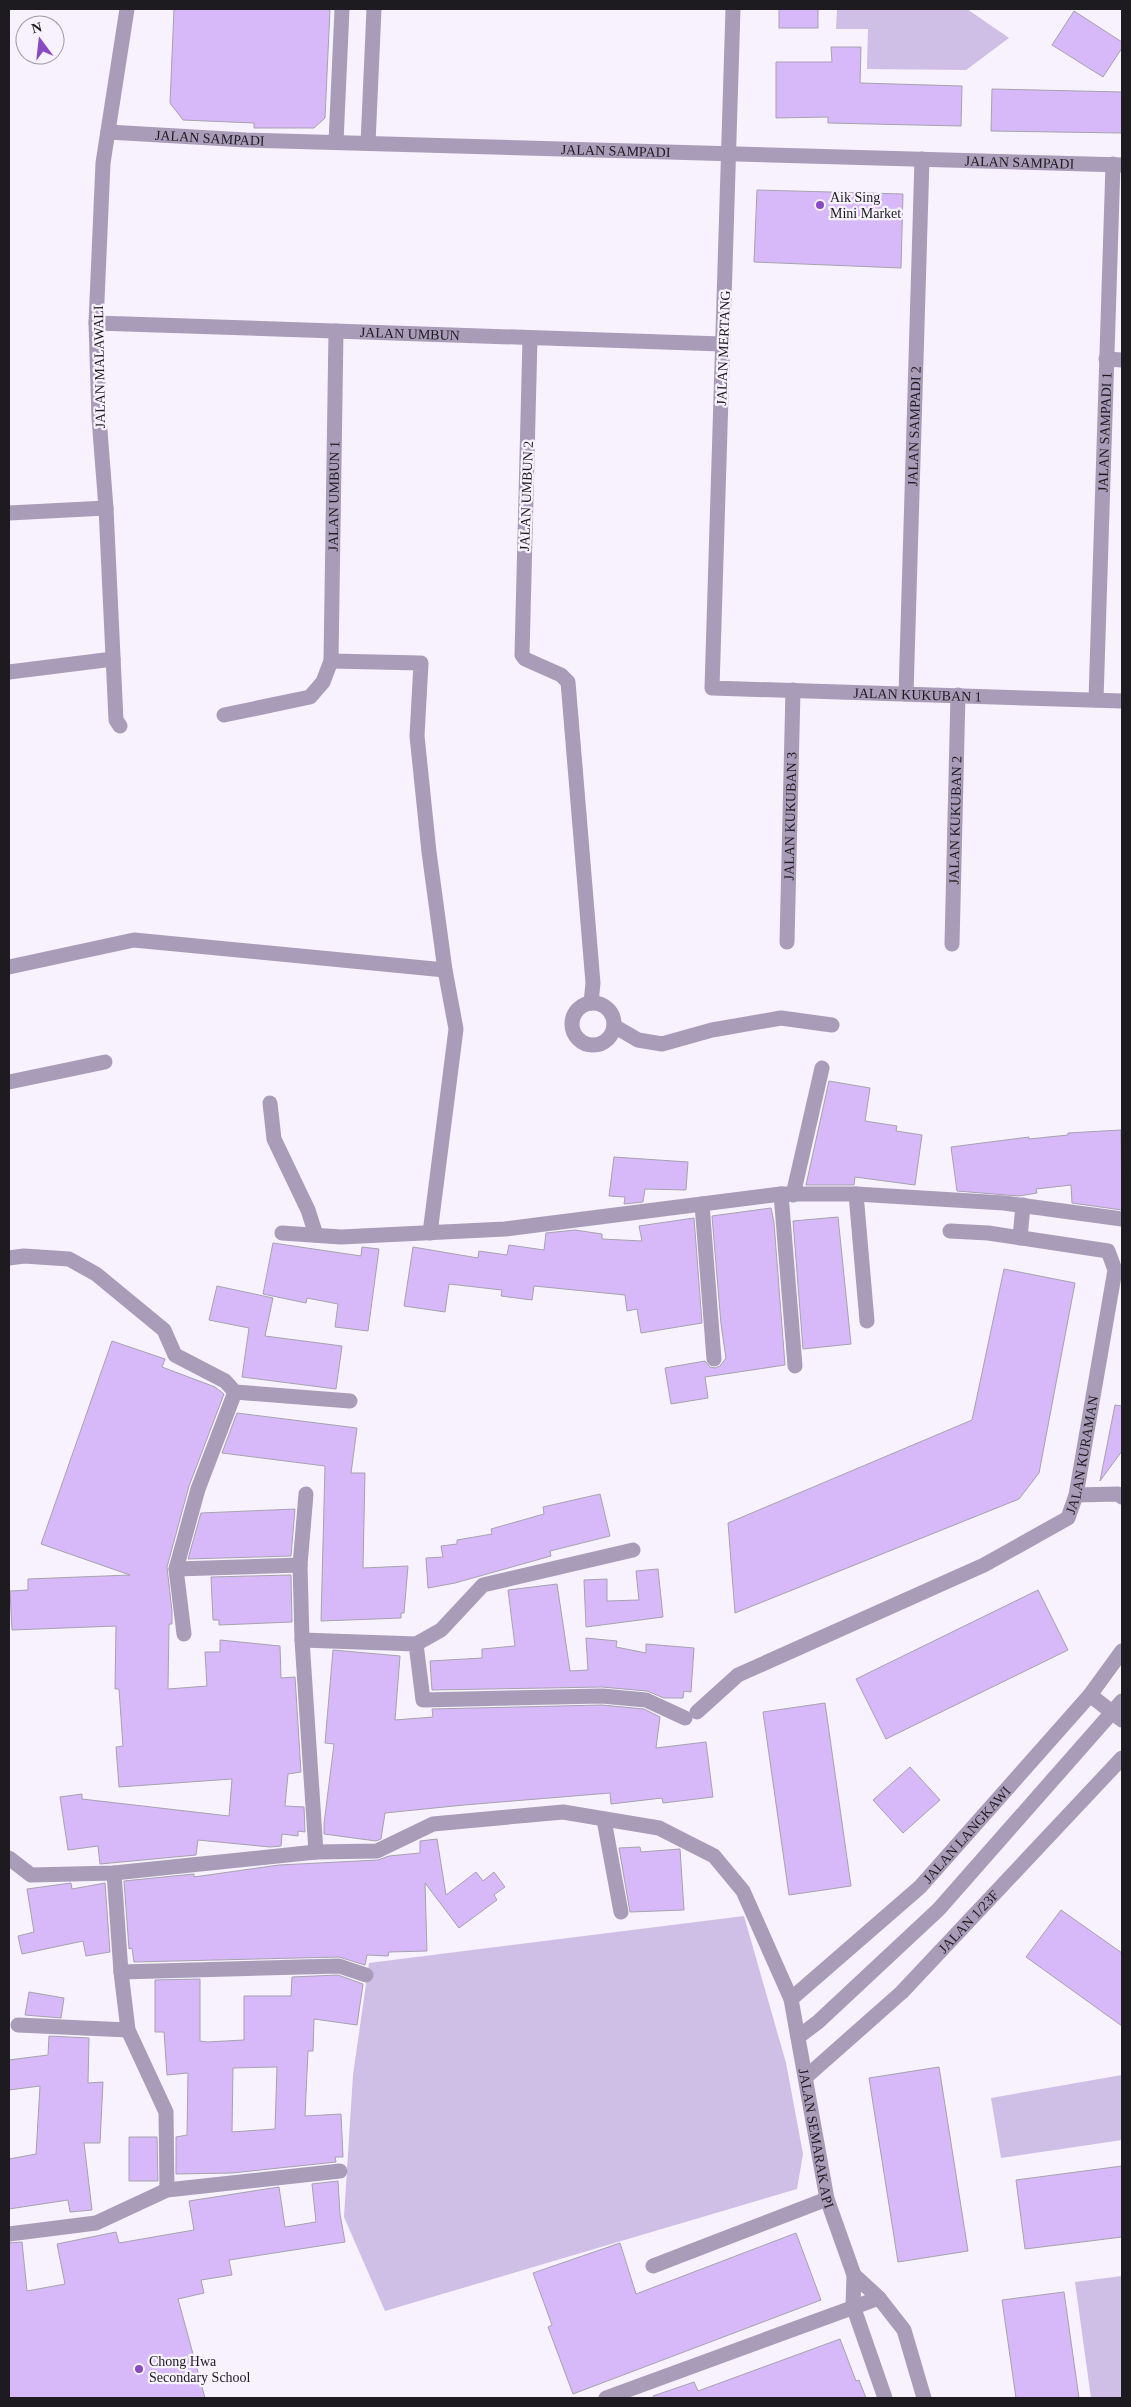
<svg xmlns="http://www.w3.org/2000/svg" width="1131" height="2407" font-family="'Times New Roman',serif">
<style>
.green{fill:#cfbee5}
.building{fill:#d7b9fa;stroke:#a6a2ad;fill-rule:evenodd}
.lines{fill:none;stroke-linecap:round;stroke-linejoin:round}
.minor{stroke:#a99cb8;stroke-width:15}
.poi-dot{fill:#894bc1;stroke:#f7f2fe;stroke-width:2}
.labels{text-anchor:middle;stroke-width:4.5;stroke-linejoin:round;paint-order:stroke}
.street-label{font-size:14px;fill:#1d1b1f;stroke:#f7f2fe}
.poi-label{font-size:14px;fill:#1d1b1f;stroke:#f7f2fe;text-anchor:start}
</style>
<rect width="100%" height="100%" fill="#f7f2fe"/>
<g class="green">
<polygon points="837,9 967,9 1009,38 966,70 867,69 868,29 836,29"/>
<polygon points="744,1916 786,2063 803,2154 797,2189 385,2311 344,2217 353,2075 369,1963"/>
<polygon points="1122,2075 1122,2140 1001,2158 991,2098"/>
<polygon points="1122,2276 1122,2398 1091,2398 1075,2282"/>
</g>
<g class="building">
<polygon points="174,9 330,9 325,118 314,128 254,128 254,123 183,120 170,103"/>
<rect x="779" y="9" width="39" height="19"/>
<polygon points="1074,11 1122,42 1122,48 1103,77 1052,45"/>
<polygon points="831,47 861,47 860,83 962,86 961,126 828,123 828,117 776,118 776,62 832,62"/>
<polygon points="992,89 1122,92 1122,133 991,131"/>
<polygon points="757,190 903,194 901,268 754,262"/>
<polygon points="829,1081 870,1088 865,1121 897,1126 896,1131 922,1135 915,1185 855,1177 854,1185 806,1185"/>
<polygon points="1121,1130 1122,1210 1072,1203 1071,1185 1036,1189 1037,1193 1019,1196 957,1191 951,1147 1029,1137 1029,1139 1068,1135 1068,1133"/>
<polygon points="614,1157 688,1162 686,1190 645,1189 643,1202 624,1204 625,1197 609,1196"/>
<polygon points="771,1208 774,1223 785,1365 705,1377 708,1398 671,1404 665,1368 705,1361 710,1367 715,1368 720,1366 726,1358 721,1324 712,1216"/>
<polygon points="838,1217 851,1344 803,1349 793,1221"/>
<polygon points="694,1218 702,1323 641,1333 637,1309 627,1311 625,1295 534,1286 532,1300 501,1296 502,1290 449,1284 445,1312 404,1306 413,1247 478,1258 479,1251 507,1255 509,1245 544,1250 546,1233 575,1230 602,1234 602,1239 642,1241 639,1226"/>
<polygon points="273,1243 361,1256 362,1247 379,1249 368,1331 335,1327 338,1304 307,1298 306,1303 263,1294"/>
<polygon points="1004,1269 1075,1283 1039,1473 1019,1499 735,1613 728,1523 972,1420"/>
<polygon points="217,1286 273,1298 265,1336 342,1346 336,1389 242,1377 249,1328 209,1320"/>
<polygon points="112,1341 165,1359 162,1367 215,1387 224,1394 189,1486 167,1567 172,1611 172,1624 169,1624 168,1689 207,1686 205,1652 220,1652 220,1640 280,1646 281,1678 295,1677 301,1772 288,1774 285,1806 304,1807 305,1832 298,1831 298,1836 282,1834 281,1846 270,1847 198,1840 196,1855 100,1864 98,1846 68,1850 60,1797 82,1794 82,1799 229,1816 232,1779 119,1787 116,1747 123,1746 119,1689 115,1689 116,1626 12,1630 10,1591 28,1590 28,1579 130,1575 41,1544"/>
<polygon points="1115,1405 1122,1406 1122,1451 1100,1481"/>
<polygon points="237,1413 357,1428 351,1473 365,1473 363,1568 408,1566 404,1613 401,1613 401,1618 321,1621 325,1466 222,1453"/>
<polygon points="600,1494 610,1536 550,1551 551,1556 455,1583 428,1588 426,1558 443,1557 441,1546 457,1544 457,1540 492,1534 491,1529 544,1514 543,1507"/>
<polygon points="295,1509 291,1556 188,1559 201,1513"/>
<polygon points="658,1569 663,1617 586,1627 584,1580 607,1579 607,1601 639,1600 636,1571"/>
<polygon points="291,1575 292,1622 219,1625 219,1620 213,1620 211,1577"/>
<polygon points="557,1584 570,1671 588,1670 586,1638 617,1641 616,1647 646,1653 646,1644 694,1648 691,1692 684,1691 683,1698 664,1698 647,1691 602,1687 432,1690 430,1661 482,1658 482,1649 515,1646 508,1590"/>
<polygon points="1038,1590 1068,1650 886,1739 856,1679"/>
<polygon points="333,1650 400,1656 395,1720 433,1717 432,1709 602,1705 644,1709 660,1717 656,1748 706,1742 713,1797 663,1803 662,1798 611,1804 610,1793 464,1805 385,1813 381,1839 376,1841 324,1834 324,1824 334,1744 325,1743"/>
<polygon points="825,1703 851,1886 789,1895 763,1712"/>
<polygon points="910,1767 940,1800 903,1833 873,1800"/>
<polygon points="437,1839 446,1895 476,1872 483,1881 494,1872 505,1887 494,1895 497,1900 459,1928 425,1883 427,1951 389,1952 388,1956 367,1955 365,1965 339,1957 134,1962 132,1948 129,1949 124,1881 194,1874 194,1877 279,1865 378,1860 389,1856 420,1853 420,1841"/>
<polygon points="640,1847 641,1852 680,1849 684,1910 630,1912 619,1848"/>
<polygon points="71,1883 72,1889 105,1883 110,1952 86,1956 83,1941 22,1954 18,1936 34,1932 27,1889"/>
<polygon points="1061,1910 1122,1953 1122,2026 1026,1957"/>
<path d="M338 1975 363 1984 357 2025 314 2019 313 2051H308L305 2116 341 2114 343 2157H335L336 2162 232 2173 176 2174V2137L187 2135 188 2073 167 2075 164 2032H155V1980L200 1979V2041L207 2042 244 2040V1996H291L292 1977ZM277 2067 275 2129 232 2132 233 2068Z"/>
<polygon points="29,1992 64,1998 61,2018 25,2015"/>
<polygon points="49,2036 89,2038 88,2083 103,2082 100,2143 84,2143 92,2210 70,2212 68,2200 9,2209 9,2159 36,2154 40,2086 9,2090 9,2060 48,2055"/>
<polygon points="939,2067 968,2251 898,2262 869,2078"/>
<polygon points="129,2137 157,2137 158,2181 129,2181"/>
<polygon points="1122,2166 1122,2237 1025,2249 1016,2180"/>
<polygon points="338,2181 340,2214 345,2242 229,2260 232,2275 201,2280 204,2293 178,2299 205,2398 9,2398 9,2243 22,2242 27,2291 65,2284 57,2244 116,2232 119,2243 194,2230 189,2201 279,2187 285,2227 316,2222 312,2184"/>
<polygon points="796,2233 821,2300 573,2394 548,2327 552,2325 533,2273 620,2243 636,2294"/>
<polygon points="1064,2292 1079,2398 1016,2398 1002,2300"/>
<polygon points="840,2339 856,2381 859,2380 866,2398 654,2398 653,2396 694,2382 698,2391"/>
</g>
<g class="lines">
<g class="minor">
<path id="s1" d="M733 9 712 688 1122 701"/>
<path id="s2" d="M108 132 246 140 1122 165"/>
<polyline points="336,142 342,9"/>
<polyline points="368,143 374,9"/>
<path id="s3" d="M96 323 722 344"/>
<polyline points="530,338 522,655 525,659 561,675 568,682 593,983 591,1003"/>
<polyline points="1106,359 1122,360"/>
<polyline points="9,513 106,508"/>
<polyline points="331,661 421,663 417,736 429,852 445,970 456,1029 430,1233"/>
<polyline points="9,672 113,659"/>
<path id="s4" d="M906 694 922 159"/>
<path id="s5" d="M1096 700 1113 164"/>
<path id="s6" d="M224 715 310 697 323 682 331 661 336 331"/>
<polyline points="120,726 116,720 106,508 99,418 96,323 103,163 127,9"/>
<path id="s7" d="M787 942 793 690"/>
<path id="s8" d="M952 944 958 695"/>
<polyline points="9,967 134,940 445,970"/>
<circle cx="593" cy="1024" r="21"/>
<polyline points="614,1026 638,1040 662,1044 712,1030 781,1018 832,1025"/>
<polyline points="9,1082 105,1062"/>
<polyline points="270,1103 274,1139 308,1210 316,1235"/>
<polyline points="781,1194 795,1366"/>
<polyline points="856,1194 867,1321"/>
<polyline points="793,1195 822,1068"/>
<polyline points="702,1204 714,1359"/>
<polyline points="282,1233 341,1237 505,1229 781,1194 856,1194 1004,1203 1122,1219"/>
<polyline points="1020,1238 1023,1205"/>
<polyline points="9,1258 24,1256 69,1259 96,1274 164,1330 175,1355 225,1381 235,1392 350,1401"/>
<polyline points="1076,1495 1118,1494 1122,1497"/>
<polyline points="300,1565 306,1494"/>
<polyline points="176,1569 300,1565 302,1640 316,1852"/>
<polyline points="184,1634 176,1569 198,1489 235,1392"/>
<polyline points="302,1640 416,1644 423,1700 602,1696 646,1700 685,1718"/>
<polyline points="416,1644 441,1630 483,1585 633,1550"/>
<polyline points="1090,1695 1122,1720"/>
<path id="s9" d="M697 1712 738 1675 984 1565 1068 1518 1076 1495 1115 1270 1108 1251 988 1233 950 1231"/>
<polyline points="604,1820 621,1912"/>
<path id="s10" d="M9 1858 31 1875 114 1873 316 1852 377 1851 433 1824 563 1812 659 1828 714 1856 743 1891 791 1999 827 2199 854 2275 853 2306 885 2398"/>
<polyline points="114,1873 121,1972 128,2030 166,2112 167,2190"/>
<polyline points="121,1972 339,1966 366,1975"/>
<path id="s11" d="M791 1999 920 1887 1090 1695 1122 1651"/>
<polyline points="18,2025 128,2030"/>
<polyline points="798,2037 818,2022 939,1909 1122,1701"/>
<path id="s12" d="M806 2077 902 1992 1122 1758"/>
<polyline points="9,2234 96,2223 167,2190 340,2171"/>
<polyline points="653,2266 827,2199"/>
<polyline points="854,2275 879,2298 904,2330 924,2398"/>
<polyline points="606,2398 879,2298"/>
</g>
</g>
<g class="poi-dot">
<circle cx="820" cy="205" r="5"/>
<circle cx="139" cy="2369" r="5"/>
</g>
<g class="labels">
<g class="street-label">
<text dy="5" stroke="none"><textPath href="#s2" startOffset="102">JALAN SAMPADI</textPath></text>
<text dy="5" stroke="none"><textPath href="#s2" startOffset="508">JALAN SAMPADI</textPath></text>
<text dy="5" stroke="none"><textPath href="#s2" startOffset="912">JALAN SAMPADI</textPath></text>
<text dy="5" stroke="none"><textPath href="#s3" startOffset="314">JALAN UMBUN</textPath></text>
<text transform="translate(723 348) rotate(-88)" y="5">JALAN MERTANG</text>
<text transform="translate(99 367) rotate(-91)" y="5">JALAN MALAWALI</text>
<text dy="5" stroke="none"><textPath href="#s4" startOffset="268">JALAN SAMPADI 2</textPath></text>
<text dy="5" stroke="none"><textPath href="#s5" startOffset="268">JALAN SAMPADI 1</textPath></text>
<text dy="5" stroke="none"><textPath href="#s6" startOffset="295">JALAN UMBUN 1</textPath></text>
<text transform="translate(526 496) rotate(-88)" y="5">JALAN UMBUN 2</text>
<text dy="5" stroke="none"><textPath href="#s1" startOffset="885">JALAN KUKUBAN 1</textPath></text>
<text dy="5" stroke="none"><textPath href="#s7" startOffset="126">JALAN KUKUBAN 3</textPath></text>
<text dy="5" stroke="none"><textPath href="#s8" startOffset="124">JALAN KUKUBAN 2</textPath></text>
<text dy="5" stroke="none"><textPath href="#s9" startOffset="486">JALAN KURAMAN</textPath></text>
<text dy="5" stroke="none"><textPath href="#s11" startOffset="241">JALAN LANGKAWI</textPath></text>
<text dy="5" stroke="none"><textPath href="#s12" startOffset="225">JALAN 1/23F</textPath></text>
<text dy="5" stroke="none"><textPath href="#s10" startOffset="1032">JALAN SEMARAK API</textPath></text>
</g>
<g class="poi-label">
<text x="830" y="202">Aik Sing<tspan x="830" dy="16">Mini Market</tspan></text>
<text x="149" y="2366">Chong Hwa<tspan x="149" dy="16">Secondary School</tspan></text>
</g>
</g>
<rect width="1131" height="2407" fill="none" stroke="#1d1b1f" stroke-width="20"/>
<g transform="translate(40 40) rotate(345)"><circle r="24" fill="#f7f2fe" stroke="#a09ca5"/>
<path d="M0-4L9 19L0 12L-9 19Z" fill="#894bc1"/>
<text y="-8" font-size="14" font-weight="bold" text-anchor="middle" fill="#1d1b1f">N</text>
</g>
</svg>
